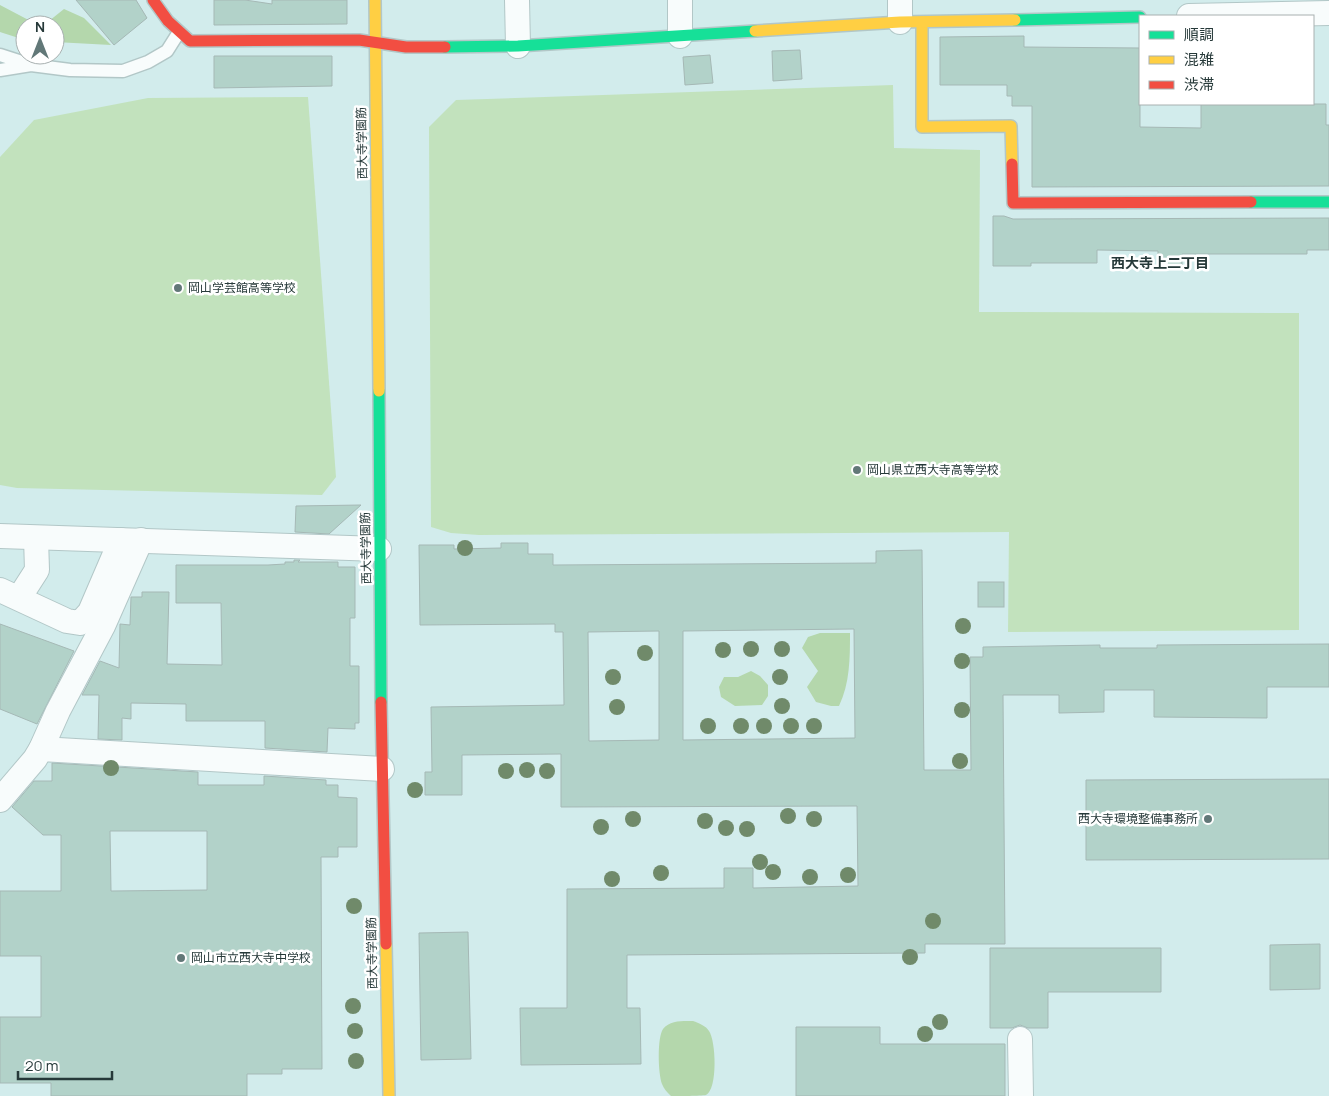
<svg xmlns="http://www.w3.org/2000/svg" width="1329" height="1096" font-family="Manrope,'Noto Sans JP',sans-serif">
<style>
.green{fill:#c2e2bd}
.forest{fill:#b4d7ac}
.building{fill:#b2d2c9;stroke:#a5b8b5;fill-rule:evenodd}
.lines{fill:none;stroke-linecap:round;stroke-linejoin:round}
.lane-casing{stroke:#b2c7c7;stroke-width:15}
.street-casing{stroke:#b2c7c7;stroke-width:26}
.fast-casing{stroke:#b2c7c7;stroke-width:14}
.slow-casing{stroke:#b2c7c7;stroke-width:14}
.jam-casing{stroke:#b2c7c7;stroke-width:14}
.lane{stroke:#f8fcfc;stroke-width:12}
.street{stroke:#f8fcfc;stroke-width:24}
.fast{stroke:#16e098;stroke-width:11}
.slow{stroke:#ffcf43;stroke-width:11}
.jam{stroke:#f24e42;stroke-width:11}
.tree{fill:#708a6a}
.poi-dot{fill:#627878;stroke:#fff;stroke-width:2}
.labels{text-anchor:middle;stroke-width:5;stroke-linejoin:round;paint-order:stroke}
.street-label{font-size:12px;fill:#263939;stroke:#fff}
.poi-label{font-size:12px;fill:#263939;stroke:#fff;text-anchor:start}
.neighbourhood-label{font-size:14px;font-weight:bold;fill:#263939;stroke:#fff}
</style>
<rect width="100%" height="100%" fill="#d2ecec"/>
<g class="green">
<polygon points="893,85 894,148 980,150 979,312 1299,313 1299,630 1008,632 1009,532 479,535 451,533 431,527 429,127 456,100"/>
<polygon points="308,97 336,477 322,495 17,488 0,485 0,157 34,120 148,98"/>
</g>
<g class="forest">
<polygon points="0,5 38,25 25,25 25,40 3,33 0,32"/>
<polygon points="64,9 84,18 111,45 55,42 55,25 44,25"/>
<path d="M820 633H850C850 658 850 683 839 706H831L816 702 807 687 818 671 802 648 808 637Z"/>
<polygon points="751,671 760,676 768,685 768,696 762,705 735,706 721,697 719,687 724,677 738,677"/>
<path d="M693 1021C699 1023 706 1026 709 1031 716 1041 718 1089 706 1095 700 1096 679 1096 671 1096 667 1092 664 1089 662 1084 658 1073 657 1038 663 1029 670 1020 683 1021 693 1021Z"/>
</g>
<g class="building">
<polygon points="76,0 136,0 147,18 114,45"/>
<polygon points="214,0 245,0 272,4 272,0 347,0 347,24 214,25"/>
<polygon points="1024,36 1024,47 1140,48 1140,127 1201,128 1201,104 1326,104 1326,125 1329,125 1329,186 1032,187 1032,106 1012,106 1012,96 1007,96 1007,85 940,85 940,37"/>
<polygon points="800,50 802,79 773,81 772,51"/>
<polygon points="710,55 713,83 685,85 683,57"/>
<polygon points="214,56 332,56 332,86 214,88"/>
<polygon points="993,216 1004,216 1013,219 1329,218 1329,250 1307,250 1307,254 1182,254 1182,269 1158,269 1158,251 1097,250 1097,263 1031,263 1031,266 993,266"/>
<polygon points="361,505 329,534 295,532 296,506"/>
<path d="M501 543H528V554H553V565L876 563V551L922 550 924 770H971L970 657H983V647L1100 645V648H1157V645L1329 644V687H1267V718L1154 717V690H1104V712L1059 713V695H1003L1005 944H925V953L627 955V1008H640L641 1064 521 1065 520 1008H567V889L724 888V868H753V888L858 886 857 806 561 807V754L462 755V795H425V772H432L431 707 564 705 563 632H555V624L420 625 419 545H454V549L501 548ZM854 629 855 738 683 740V631ZM659 631V740L589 741 588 632Z"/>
<polygon points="294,560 300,560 298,562 338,562 338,567 355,567 355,618 350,618 350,666 359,666 359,723 355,723 355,729 328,728 327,752 265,748 265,721 186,721 186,704 131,703 131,719 122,718 122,740 98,739 99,695 82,695 100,661 119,668 120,624 130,625 131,597 142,597 142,592 169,592 167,664 222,665 221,603 176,603 176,565 268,565 285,564 285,562 294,562"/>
<rect x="978" y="582" width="26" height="25"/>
<polygon points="0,624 74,651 37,724 0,709"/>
<path d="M52 763 198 772V785H264V776L326 780V785H338V797L357 798V847H338V857H321L322 1069H282V1074H247V1096H51V1083H0V1017H41V956H0V891H61V835H43L12 807 34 781H52ZM110 831H207V890L111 891Z"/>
<polygon points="1329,779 1329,859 1086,860 1086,780"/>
<polygon points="468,932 471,1059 421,1060 419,933"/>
<polygon points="1320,944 1320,989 1270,990 1270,945"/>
<polygon points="990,948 1161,948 1161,992 1048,992 1048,1028 1028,1028 1020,1025 1012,1028 990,1028"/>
<polygon points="796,1027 880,1027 880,1044 1005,1044 1005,1096 796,1096"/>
</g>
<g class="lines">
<defs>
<g id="lane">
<polyline points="0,55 28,64"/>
<polyline points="0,70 31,65 70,70 123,71 148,62 167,51 179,32"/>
</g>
<g id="street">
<polyline points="517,0 518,46"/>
<polyline points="680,0 680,36"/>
<polyline points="1189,16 1329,13"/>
<polyline points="900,22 900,0"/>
<polyline points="0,536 379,549"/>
<polyline points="0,590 67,621 80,623 90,612 121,540"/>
<polyline points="19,598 37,570 36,538"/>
<polyline points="41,749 382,769"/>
<polyline points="0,800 35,759 41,749 58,711 103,626 141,540"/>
<polyline points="1020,1039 1021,1096"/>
</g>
<g id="fast">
<polyline points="1015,20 1140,17"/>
<polyline points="445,47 518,46 755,31"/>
<polyline points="1251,202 1329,202"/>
<polyline points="379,391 381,702"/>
</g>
<g id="slow">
<polyline points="375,0 379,391"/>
<polyline points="922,22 922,127 1011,126 1012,164"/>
<polyline points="755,31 900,22 1015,20"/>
<polyline points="386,944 389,1096"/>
</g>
<g id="jam">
<polyline points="153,0 168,21 190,41 359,40 406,47 445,47"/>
<polyline points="1012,164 1013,203 1251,202"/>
<polyline points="381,702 386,944"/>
</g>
</defs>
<use href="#lane" class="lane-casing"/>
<use href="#street" class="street-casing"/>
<use href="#fast" class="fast-casing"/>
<use href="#slow" class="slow-casing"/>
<use href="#jam" class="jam-casing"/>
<use href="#lane" class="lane"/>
<use href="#street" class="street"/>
<use href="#fast" class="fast"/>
<use href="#slow" class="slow"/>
<use href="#jam" class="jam"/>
</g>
<g class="tree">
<circle cx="465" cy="548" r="8"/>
<circle cx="963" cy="626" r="8"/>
<circle cx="751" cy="649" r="8"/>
<circle cx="782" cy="649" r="8"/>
<circle cx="723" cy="650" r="8"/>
<circle cx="645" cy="653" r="8"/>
<circle cx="962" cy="661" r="8"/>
<circle cx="613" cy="677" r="8"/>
<circle cx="780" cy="677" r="8"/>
<circle cx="782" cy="706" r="8"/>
<circle cx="617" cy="707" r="8"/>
<circle cx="962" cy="710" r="8"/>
<circle cx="708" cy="726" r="8"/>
<circle cx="741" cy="726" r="8"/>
<circle cx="764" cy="726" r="8"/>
<circle cx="791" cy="726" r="8"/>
<circle cx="814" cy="726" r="8"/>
<circle cx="960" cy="761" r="8"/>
<circle cx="111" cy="768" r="8"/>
<circle cx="527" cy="770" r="8"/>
<circle cx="506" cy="771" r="8"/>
<circle cx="547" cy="771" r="8"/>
<circle cx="415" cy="790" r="8"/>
<circle cx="788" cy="816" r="8"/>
<circle cx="633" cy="819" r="8"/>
<circle cx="814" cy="819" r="8"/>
<circle cx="705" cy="821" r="8"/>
<circle cx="601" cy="827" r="8"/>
<circle cx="726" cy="828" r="8"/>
<circle cx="747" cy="829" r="8"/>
<circle cx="760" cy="862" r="8"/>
<circle cx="773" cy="872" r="8"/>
<circle cx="661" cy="873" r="8"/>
<circle cx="848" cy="875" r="8"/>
<circle cx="810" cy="877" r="8"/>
<circle cx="612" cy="879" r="8"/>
<circle cx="354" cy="906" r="8"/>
<circle cx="933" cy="921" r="8"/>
<circle cx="910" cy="957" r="8"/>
<circle cx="353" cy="1006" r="8"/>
<circle cx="940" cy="1022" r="8"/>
<circle cx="355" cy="1031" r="8"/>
<circle cx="925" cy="1034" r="8"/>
<circle cx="356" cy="1061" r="8"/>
</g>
<g class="poi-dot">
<circle cx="178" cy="288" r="5"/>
<circle cx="857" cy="470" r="5"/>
<circle cx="1208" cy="819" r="5"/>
<circle cx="181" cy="958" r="5"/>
</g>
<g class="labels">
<g class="street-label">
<text transform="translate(362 143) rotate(-91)" y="4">西大寺学園筋</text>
<text transform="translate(366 548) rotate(-91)" y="4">西大寺学園筋</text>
<text transform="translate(372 953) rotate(-91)" y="4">西大寺学園筋</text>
</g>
<g class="poi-label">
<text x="188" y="292">岡山学芸館高等学校</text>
<text x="867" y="474">岡山県立西大寺高等学校</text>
<text x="1198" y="823" text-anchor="end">西大寺環境整備事務所</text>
<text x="191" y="962">岡山市立西大寺中学校</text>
</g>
<g class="neighbourhood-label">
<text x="1160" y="268">西大寺上二丁目</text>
</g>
</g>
<rect x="1139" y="15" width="175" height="90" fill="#ffffff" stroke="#a8b0b0"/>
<rect x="1149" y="31" width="25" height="8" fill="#16e098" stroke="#a8b0b0"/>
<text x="1184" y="40" font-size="15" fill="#263939">順調</text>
<rect x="1149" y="56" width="25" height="8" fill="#ffcf43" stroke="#a8b0b0"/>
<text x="1184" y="65" font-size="15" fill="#263939">混雑</text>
<rect x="1149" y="81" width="25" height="8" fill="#f24e42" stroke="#a8b0b0"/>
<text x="1184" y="90" font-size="15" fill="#263939">渋滞</text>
<g transform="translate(40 40)"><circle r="24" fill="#ffffff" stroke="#a8b0b0"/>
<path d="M0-4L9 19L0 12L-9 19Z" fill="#627878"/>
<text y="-8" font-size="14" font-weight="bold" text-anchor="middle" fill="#263939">N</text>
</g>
<path d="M18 1071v8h94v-8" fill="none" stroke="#263939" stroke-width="2.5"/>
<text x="25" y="1071" font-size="15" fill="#263939" stroke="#ffffff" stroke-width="4" paint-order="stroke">20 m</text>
</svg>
